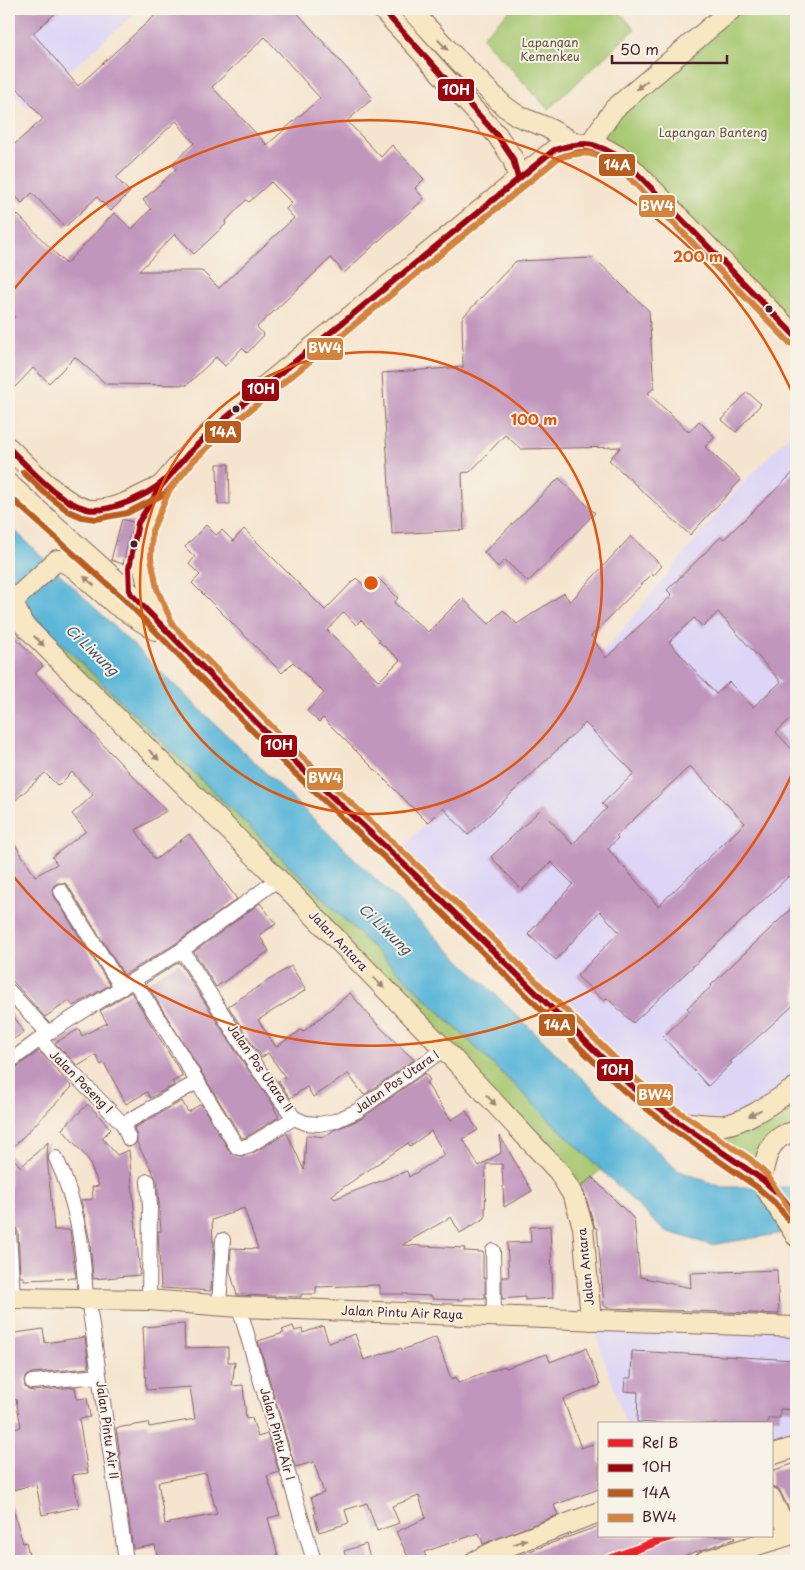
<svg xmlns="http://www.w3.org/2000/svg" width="805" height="1570" font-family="'Playpen Sans',sans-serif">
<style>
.built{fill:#ddd5f6}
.green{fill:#a7c871;stroke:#78744e}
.water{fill:#5ab6d8;stroke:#526a82}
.building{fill:#c196bd;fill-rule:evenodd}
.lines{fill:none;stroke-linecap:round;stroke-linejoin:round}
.street-casing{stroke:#866464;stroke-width:16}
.secondary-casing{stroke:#866464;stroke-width:22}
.street{stroke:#fff;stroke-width:14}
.secondary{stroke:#f7e8c3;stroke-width:20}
.bus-1-casing{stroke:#f7f3e8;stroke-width:10}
.bus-2-casing{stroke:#f7f3e8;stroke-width:10}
.bus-3-casing{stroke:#f7f3e8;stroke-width:10}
.bus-1{stroke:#9c050c;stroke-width:6}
.bus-2{stroke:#ba5c1e;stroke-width:6}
.bus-3{stroke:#d4833d;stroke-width:6}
.rail-1-casing{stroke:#f7f3e8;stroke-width:11}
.rail-1{stroke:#ec2329;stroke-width:8}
.oneway{fill:#a08477}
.ring{fill:none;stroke:#e0560e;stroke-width:2.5}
.bus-dot{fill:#4a1f2b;stroke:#f7f3e8;stroke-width:2}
.labels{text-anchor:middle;stroke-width:4;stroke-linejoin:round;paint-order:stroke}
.park-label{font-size:12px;fill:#665240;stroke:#f7f3e8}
.street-label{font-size:12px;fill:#4a1f2b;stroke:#f7f3e8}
.water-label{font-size:14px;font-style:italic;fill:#505468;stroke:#f7f3e8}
.centre{fill:#e0560e;stroke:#f7f3e8;stroke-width:2.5}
.ring-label{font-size:15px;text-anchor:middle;font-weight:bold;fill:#e0560e;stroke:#f7f3e8;stroke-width:4;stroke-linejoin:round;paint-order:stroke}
.line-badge{stroke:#f7f3e8;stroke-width:2}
.badge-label{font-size:14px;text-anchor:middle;font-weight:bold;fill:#fff}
</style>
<rect width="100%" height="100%" fill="#f7f3e8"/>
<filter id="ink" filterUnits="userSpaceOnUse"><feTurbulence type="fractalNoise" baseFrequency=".02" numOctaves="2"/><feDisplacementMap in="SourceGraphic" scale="10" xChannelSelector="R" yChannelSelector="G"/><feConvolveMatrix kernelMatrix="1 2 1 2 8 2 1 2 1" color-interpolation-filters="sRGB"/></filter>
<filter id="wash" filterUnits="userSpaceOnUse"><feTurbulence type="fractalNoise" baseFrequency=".0096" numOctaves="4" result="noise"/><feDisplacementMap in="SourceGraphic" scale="20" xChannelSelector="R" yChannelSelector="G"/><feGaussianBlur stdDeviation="1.12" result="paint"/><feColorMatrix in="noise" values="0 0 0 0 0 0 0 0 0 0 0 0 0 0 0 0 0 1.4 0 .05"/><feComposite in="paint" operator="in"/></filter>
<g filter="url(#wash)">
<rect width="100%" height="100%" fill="#f5e4ce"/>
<g class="built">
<polygon points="9,9 140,9 27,108 9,87"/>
<polygon points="796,428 796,1087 746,1117 679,1122 394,855 610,645 737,489"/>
<polygon points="591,1320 796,1327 796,1447 771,1455 771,1424 626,1424"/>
</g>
<g class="green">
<polygon points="512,9 616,9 635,29 548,109 482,37"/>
<polygon points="732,9 796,9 796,337 603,147 603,123"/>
<polygon points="14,600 34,617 601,1170 578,1188"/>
<polygon points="796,1086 796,1132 785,1134 761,1181 679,1122 723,1125"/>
</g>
<polygon class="water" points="9,525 677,1170 722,1187 796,1187 796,1231 711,1245 663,1230 9,592"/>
<g id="blocks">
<g class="building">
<path d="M9 9H60L33 33 78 86 162 9H294L373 98 347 121 381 157 392 145 424 179 415 188 424 199 344 273 331 258 257 327 264 335 247 353 242 348 225 366 216 357 187 385 106 384 75 357 49 383 33 368 15 387 9 381V324L14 318 13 301 9 297V220L17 214 66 264 114 213 132 229 151 209 143 200 176 169 172 164 194 143 176 121 116 178 130 192 111 211 97 197 65 227 32 193 22 203 9 189V149L43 119 9 78ZM265 37 320 98 267 145 212 87ZM271 182 292 203 286 209 294 218 219 288 202 271H139L175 234 194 254 226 224 225 222 246 200 249 202Z"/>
<polygon points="594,258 649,311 654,388 648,393 689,432 699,421 715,437 705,447 741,480 690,535 609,460 621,447 521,449 505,435 470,472 462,473 464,530 392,534 382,373 463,367 462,318 516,261"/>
<polygon points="747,392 761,404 736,432 722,420"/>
<polygon points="217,464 229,464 230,504 218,504"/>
<path d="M796 470V714L776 732 796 754V884L789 876 633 1023 607 998 604 1001 577 976 619 932 600 911 556 960 528 934 573 884 551 862 522 890 491 857 540 810 573 844 607 808 602 804 634 773 585 723 468 835 443 808 428 823 323 718 319 722 307 711 324 693 293 662 282 673 192 583 200 575 189 564 195 557 185 547 206 525 216 535 222 530 233 541 244 529 325 610 356 578 368 589 378 578 398 598 394 603 428 632 462 598 489 624 503 610 517 624 564 593 570 602 631 536 662 566 653 576 652 574 591 636 606 658 672 595 667 590 721 537 724 539ZM344 612 356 625 361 620 380 640 378 641 400 660 379 681 327 630ZM718 612 781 682 753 707 729 682 716 694 669 642 694 618 703 627ZM690 766 745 823 658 906 608 849 618 838 616 836Z"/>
<polygon points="559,478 595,513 528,582 505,560 498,567 484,552"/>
<polygon points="122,519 133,522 123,564 111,560"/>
<polygon points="9,631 43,666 35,673 166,811 136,830 155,860 189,834 237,899 177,943 124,975 68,886 65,883 57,883 53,887 54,896 110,985 73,1006 69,1001 45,1017 9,977 9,835 35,876 57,864 52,857 86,831 72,814 93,795 72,772 58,786 45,773 9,806"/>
<polygon points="260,903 276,924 259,935 269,951 216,987 194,952"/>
<polygon points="796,904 796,1003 730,1062 732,1063 708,1086 663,1037 690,1011 687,1008 712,986 711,985"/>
<polygon points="179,962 246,1067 275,1107 274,1108 279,1117 246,1137 242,1138 146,983"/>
<polygon points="291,966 306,990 258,1020 276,1047 301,1030 303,1032 350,993 377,1024 414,1060 364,1095 348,1074 313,1097 307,1087 290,1098 278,1081 285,1077 268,1053 261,1058 228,1006"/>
<polygon points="131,992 183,1076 172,1082 174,1085 150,1098 147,1092 126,1104 104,1063 101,1065 96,1055 78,1066 55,1043 79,1029 82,1036 107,1023 100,1011"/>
<polygon points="9,1009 24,1032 9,1042"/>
<polygon points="39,1051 72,1087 9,1151 9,1077 16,1071 14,1069"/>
<path d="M425 1073 430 1080 426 1083 451 1120 466 1111 478 1130 463 1139 479 1166 501 1153 500 1136 532 1191 504 1207 502 1164H486L485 1218 460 1233 451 1217 402 1245 465 1248 464 1251 483 1252V1278H485V1298H463V1300L432 1299V1296L407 1295V1294H380V1285L316 1287V1294H301V1297L237 1295 230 1271 231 1248 258 1249 244 1208 212 1220 213 1242H214L211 1291 161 1288 158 1234V1231H161L157 1180 137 1143V1136L134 1128 182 1101 188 1112 201 1104 230 1152 234 1155 242 1156 253 1153 287 1133 304 1170 306 1135 324 1137 334 1130 361 1119ZM431 1131 445 1155 409 1177 407 1171 334 1199 332 1195 408 1143 410 1146Z"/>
<polygon points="88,1104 111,1129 102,1138 117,1155 129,1150 140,1275 93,1279 90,1242 81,1200 93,1199 92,1187 99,1186 88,1159 62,1129"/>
<polygon points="48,1142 47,1157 54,1230 70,1230 76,1278 24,1280 24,1277 20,1277 18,1232 16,1228 11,1225 9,1154 21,1167"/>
<polygon points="592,1177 634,1219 640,1277 691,1288 690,1273 777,1270 779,1314 607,1308 604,1305 597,1228 595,1228 585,1194 581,1186"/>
<polygon points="550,1226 553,1298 525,1300 525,1297 502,1299 502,1277 509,1277 507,1243 531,1242 530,1227"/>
<path d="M184 1324 185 1348 228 1347V1362H235L232 1386 243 1385 246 1419 252 1418 258 1437 267 1434 279 1472 267 1476 280 1515 268 1518 278 1556 258 1561H158L155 1545 133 1549 116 1428 148 1423 149 1427 195 1419 190 1387 146 1390 143 1327ZM206 1473 217 1514 165 1524 158 1482Z"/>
<polygon points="293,1326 295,1331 302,1329 303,1333 323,1326 329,1343 355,1334 364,1360 401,1348 402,1350 436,1337 451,1379 456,1377 458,1383 505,1366 506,1368 547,1354 550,1362 586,1348 600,1385 563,1399 581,1448 599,1442 599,1489 554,1505 558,1515 483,1544 479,1533 424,1552 428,1561 410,1561 396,1532 426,1518 419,1496 392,1506 399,1523 377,1531 367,1503 345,1510 349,1523 319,1532 314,1514 316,1513 311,1497 324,1493 314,1462 295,1467 258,1341 284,1333 282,1330"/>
<polygon points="43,1329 45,1343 85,1337 89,1368 31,1373 24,1379 25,1387 28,1390 33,1391 75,1387 77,1399 87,1398 90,1417 79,1419 88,1473 72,1475 79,1507 42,1515 36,1484 9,1491 9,1431 21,1427 16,1399 9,1401 9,1377 14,1375 9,1347 9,1334"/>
<polygon points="632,1351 796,1360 796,1410 780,1409 780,1418 768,1418 768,1424 673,1424 637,1422 638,1392 624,1391 625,1378 631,1378"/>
<polygon points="793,1464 796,1475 796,1518 788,1507 779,1489 771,1486 771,1471"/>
<polygon points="9,1506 12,1506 23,1543 26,1542 29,1555 9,1560"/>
<polygon points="599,1526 599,1536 734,1536 735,1539 667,1561 502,1561"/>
<polygon points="366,1544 371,1561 347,1561 344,1551"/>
</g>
</g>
</g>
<g filter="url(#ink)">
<use href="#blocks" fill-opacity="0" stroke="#866464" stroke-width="1"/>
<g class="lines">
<defs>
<g id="street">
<polyline points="61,891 122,988"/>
<polyline points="182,950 253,1062 294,1118 306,1123 319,1124 335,1121 357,1111 444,1049"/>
<polyline points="134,981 169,1035 237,1147 240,1148 250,1145 294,1118"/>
<polyline points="9,991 48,1033"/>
<polyline points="40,1040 123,1124 129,1139"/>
<polyline points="9,1062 48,1033 182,950 278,879"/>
<polyline points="123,1124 197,1082"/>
<path d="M56 1158C78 1205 83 1247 86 1298"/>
<polyline points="148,1181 150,1206 149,1300"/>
<polyline points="9,1233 13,1298"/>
<polyline points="493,1251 494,1317"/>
<polyline points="88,1298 126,1561"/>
<polyline points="219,1306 223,1240"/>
<polyline points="239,1307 314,1561"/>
<polyline points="32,1382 99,1376"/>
</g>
<g id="secondary">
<polyline points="382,9 497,135 513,159 518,178"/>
<polyline points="410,9 452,54 504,106 518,116 546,127 575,143"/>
<polyline points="591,142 614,109 732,9"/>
<path d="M9 448C27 465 69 512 95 510 119 509 140 496 161 486"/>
<polyline points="9,484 130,593 291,758 428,887 630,1085 652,1104 744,1165 761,1181 796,1236"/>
<polyline points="14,600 16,609 23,624 278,879 444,1049 559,1172 574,1197 583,1227 591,1320"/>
<polyline points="14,600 57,560 60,560 74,568 116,605 155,630"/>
<path d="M161 619 149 592 142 559 143 529 161 486 188 454 222 421 554 150C588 139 593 141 623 159L796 337"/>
<path d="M681 1122C695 1123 710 1126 724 1125 745 1123 778 1099 796 1087"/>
<path d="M761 1181C765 1159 769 1134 796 1132"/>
<polyline points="9,1298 149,1300 239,1307 796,1327"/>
<polyline points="771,1455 796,1447"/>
<path d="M771 1498C776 1513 784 1523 795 1533"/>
<polyline points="475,1561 500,1549 599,1512"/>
<polyline points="705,1561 796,1533"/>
</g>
</defs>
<use href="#street" class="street-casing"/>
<use href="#secondary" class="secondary-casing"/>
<use href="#street" class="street"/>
<use href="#secondary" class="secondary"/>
<defs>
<g id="bus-1">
<polyline points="382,9 497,135 513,159 518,178"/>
<path d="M796 337 623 159C594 142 586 140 554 150L222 421 188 454 161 486 138 523 129 568 130 593 291 758 428 887 630 1085 675 1120 763 1180 781 1196 796 1215"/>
<path d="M9 448C29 468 58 502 87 509 100 512 115 507 128 502 145 495 160 487 172 473"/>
</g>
<g id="bus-2">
<path d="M23 472 45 493 68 511 82 517 96 519 127 513 166 493 194 460 228 428 558 158C589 147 590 150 618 166L790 343"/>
<polyline points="9,496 124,599 285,764 422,893 624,1091 670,1127 757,1187 774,1202 789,1220"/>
</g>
<path id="bus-3" d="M790 343 618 166C594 152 585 150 558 158L228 428 194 460 169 491 152 531 151 558 157 589 173 625 297 752 434 881 636 1079 657 1097 750 1159 768 1176 796 1220"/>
</defs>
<use href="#bus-1" class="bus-1-casing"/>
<use href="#bus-2" class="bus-2-casing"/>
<use href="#bus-3" class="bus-3-casing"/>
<use href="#bus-1" class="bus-1"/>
<use href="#bus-2" class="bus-2"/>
<use href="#bus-3" class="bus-3"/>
<defs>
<polyline id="rail-1" points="603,1561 673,1536"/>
</defs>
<use href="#rail-1" class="rail-1-casing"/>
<use href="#rail-1" class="rail-1"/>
</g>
<defs><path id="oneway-solid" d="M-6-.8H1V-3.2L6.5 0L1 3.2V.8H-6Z" transform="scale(1.25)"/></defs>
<g class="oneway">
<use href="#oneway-solid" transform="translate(443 45) rotate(47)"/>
<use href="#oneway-solid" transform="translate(642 85) rotate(140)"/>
<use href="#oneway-solid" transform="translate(89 581) rotate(-139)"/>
<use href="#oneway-solid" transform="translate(39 641) rotate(45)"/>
<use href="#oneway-solid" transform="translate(154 755) rotate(45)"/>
<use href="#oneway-solid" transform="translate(379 983) rotate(46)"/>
<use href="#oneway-solid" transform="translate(491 1100) rotate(47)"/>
<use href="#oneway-solid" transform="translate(755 1113) rotate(152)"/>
<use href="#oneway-solid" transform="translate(520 1542) rotate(-21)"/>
</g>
</g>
<g class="ring">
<circle cx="371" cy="583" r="231"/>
<path d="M795 767A462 462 0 0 1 9 871M9 295A462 462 0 0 1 795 399"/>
</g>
<g class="bus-dot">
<circle cx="769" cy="309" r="4.5"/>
<circle cx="236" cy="409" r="4.5"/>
<circle cx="134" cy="544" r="4.5"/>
</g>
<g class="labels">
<g class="park-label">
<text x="550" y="47">Lapangan<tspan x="550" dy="14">Kemenkeu</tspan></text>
<text x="713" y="137">Lapangan Banteng</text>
</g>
<g class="street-label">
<text transform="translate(338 941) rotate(46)" y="4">Jalan Antara</text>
<text transform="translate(260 1068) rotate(55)" y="4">Jalan Pos Utara II</text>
<text transform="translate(81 1082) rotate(45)" y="4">Jalan Poseng I</text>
<text transform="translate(397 1082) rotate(-35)" y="4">Jalan Pos Utara I</text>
<text transform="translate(586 1267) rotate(-96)" y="4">Jalan Antara</text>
<text transform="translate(402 1313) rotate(2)" y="4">Jalan Pintu Air Raya</text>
<text transform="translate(107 1430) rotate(82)" y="4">Jalan Pintu Air II</text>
<text transform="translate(277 1434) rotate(74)" y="4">Jalan Pintu Air I</text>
</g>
<g class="water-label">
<text transform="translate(92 650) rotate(44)" y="5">Ci Liwung</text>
<text transform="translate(385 929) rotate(44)" y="5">Ci Liwung</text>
</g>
</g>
<circle cx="371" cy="583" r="8" class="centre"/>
<g class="ring-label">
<text x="698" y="262">200 m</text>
<text x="534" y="425">100 m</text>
</g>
<g class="line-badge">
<rect x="437" y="78" width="38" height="24" rx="5" fill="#9c050c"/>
<rect x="598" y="153" width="38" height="24" rx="5" fill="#ba5c1e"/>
<rect x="638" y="194" width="38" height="24" rx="5" fill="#d4833d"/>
<rect x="306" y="337" width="38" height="24" rx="5" fill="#d4833d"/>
<rect x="241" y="378" width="39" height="24" rx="5" fill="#9c050c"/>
<rect x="204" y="420" width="38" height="24" rx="5" fill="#ba5c1e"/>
<rect x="260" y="734" width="38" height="24" rx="5" fill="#9c050c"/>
<rect x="306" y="767" width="38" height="24" rx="5" fill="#d4833d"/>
<rect x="538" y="1013" width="38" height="24" rx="5" fill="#ba5c1e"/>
<rect x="596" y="1058" width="38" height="24" rx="5" fill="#9c050c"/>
<rect x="636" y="1083" width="38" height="24" rx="5" fill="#d4833d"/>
</g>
<g class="badge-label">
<text x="456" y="95">10H</text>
<text x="617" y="170">14A</text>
<text x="657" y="211">BW4</text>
<text x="325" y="353">BW4</text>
<text x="261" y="394">10H</text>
<text x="223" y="437">14A</text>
<text x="279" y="750">10H</text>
<text x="325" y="783">BW4</text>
<text x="557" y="1030">14A</text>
<text x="615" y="1075">10H</text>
<text x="655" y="1100">BW4</text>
</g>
<rect width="805" height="1570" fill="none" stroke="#f7f3e8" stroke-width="30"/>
<rect x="598" y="1422" width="175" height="115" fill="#f7f3e8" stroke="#b29e9c"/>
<rect x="608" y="1439" width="25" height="8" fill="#ec2329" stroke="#b29e9c"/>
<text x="642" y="1448" font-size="15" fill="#4a1f2b">Rel B</text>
<rect x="608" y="1464" width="25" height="8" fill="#9c050c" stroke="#b29e9c"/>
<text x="642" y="1472" font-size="15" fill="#4a1f2b">10H</text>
<rect x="608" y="1489" width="25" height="8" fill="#ba5c1e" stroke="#b29e9c"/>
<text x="642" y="1498" font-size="15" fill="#4a1f2b">14A</text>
<rect x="608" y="1514" width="25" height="8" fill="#d4833d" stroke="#b29e9c"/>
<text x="642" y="1522" font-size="15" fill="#4a1f2b">BW4</text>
<path d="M612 55v8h115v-8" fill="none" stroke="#4a1f2b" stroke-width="2.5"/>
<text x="620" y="55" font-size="15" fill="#4a1f2b" stroke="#f7f3e8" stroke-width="4" paint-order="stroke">50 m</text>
</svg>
